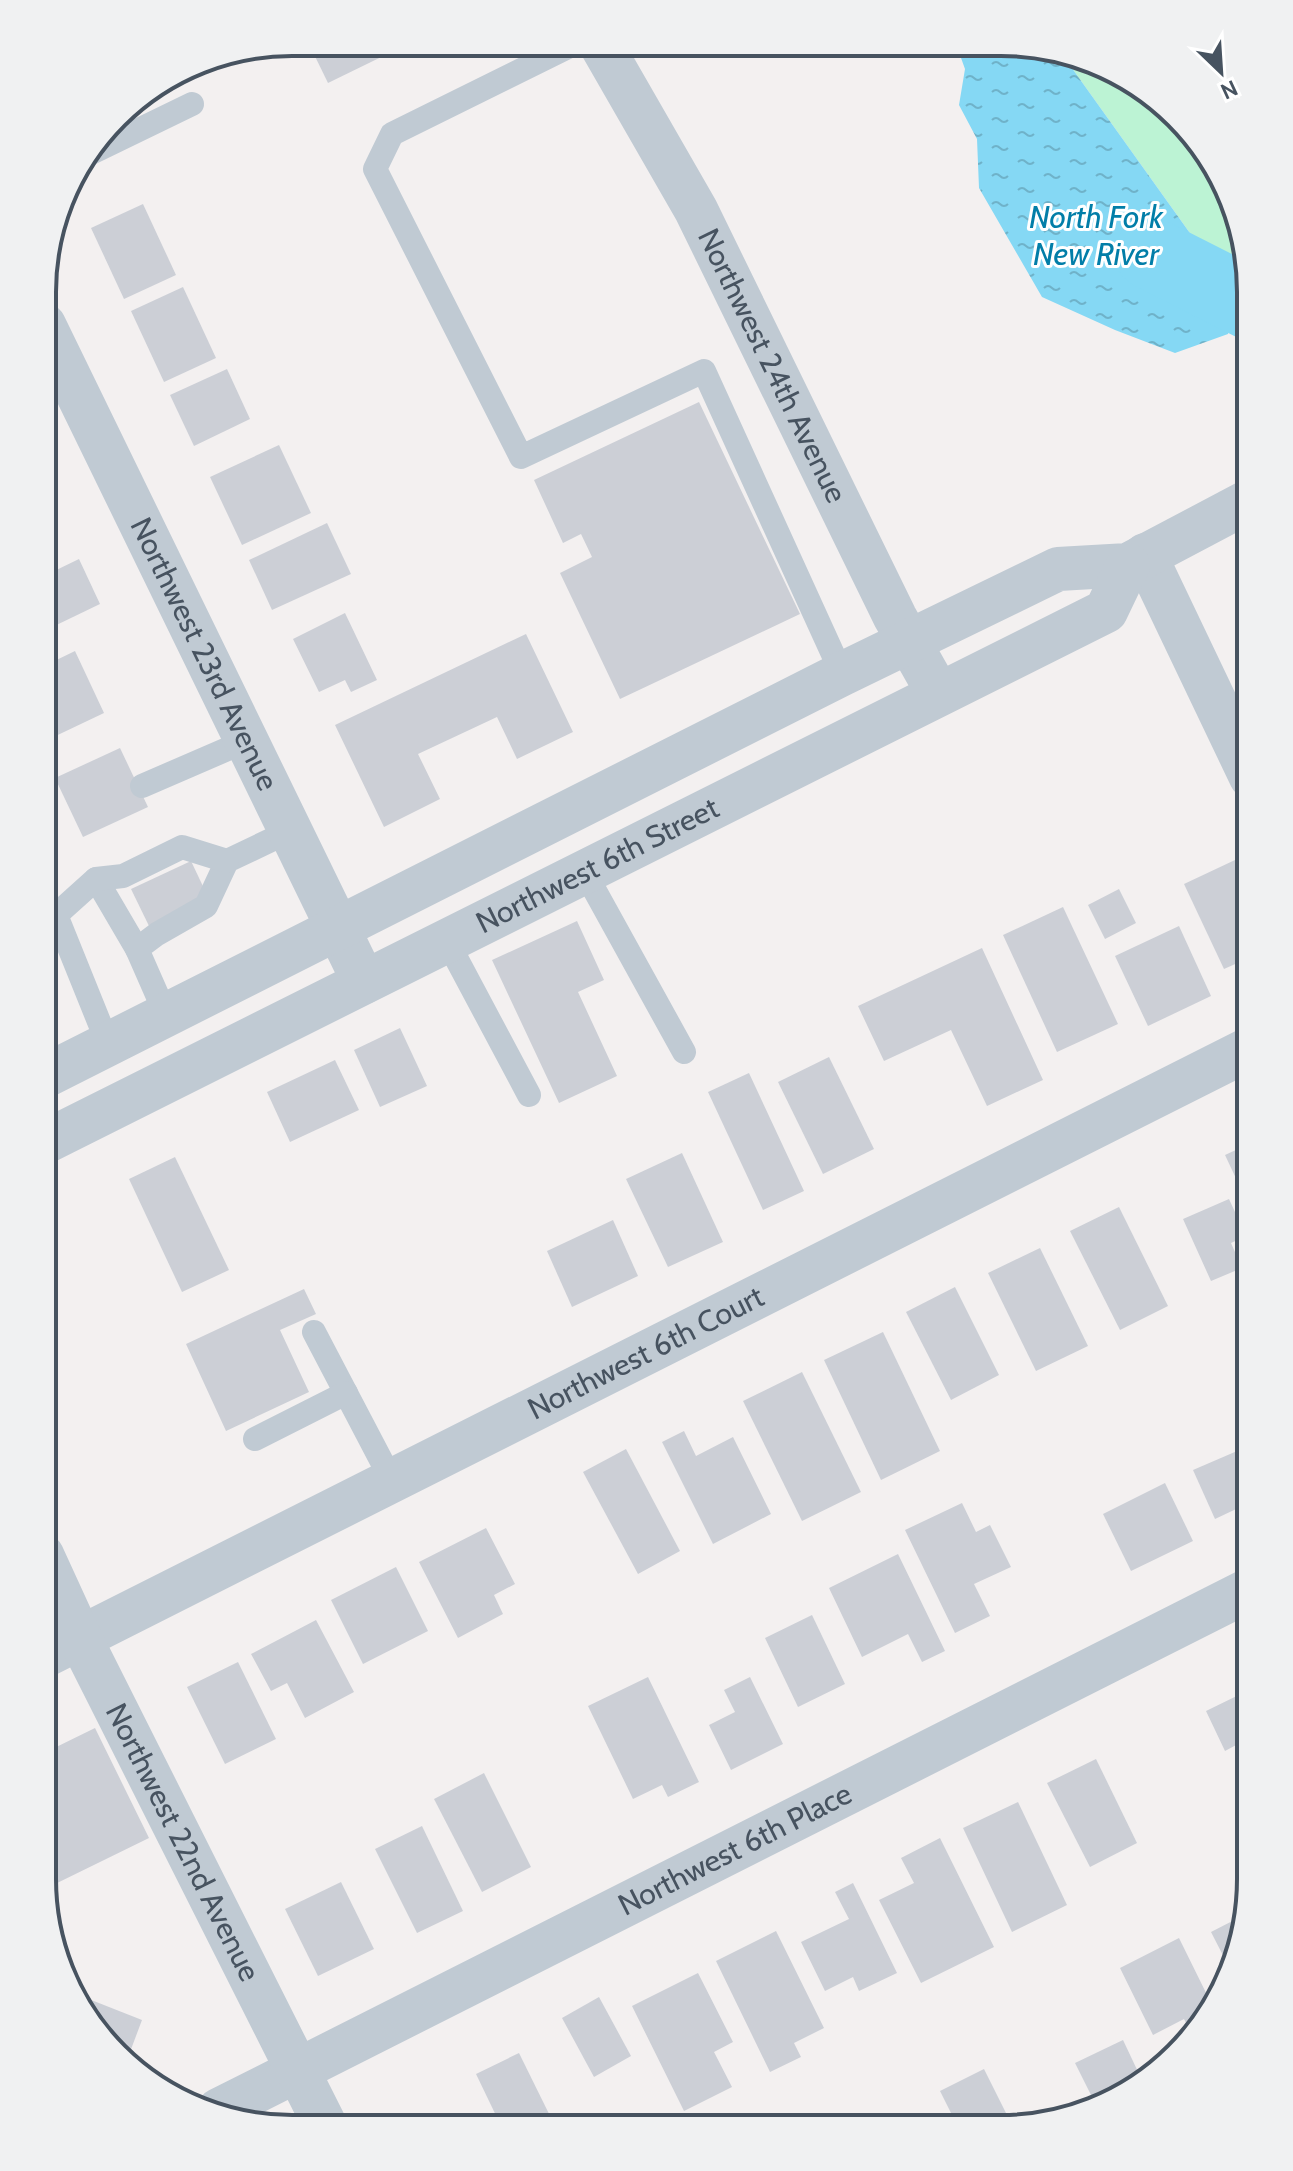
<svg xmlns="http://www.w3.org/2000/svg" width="1293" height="2171" font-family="Cabin,sans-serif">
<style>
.park{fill:#bcf3d4}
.water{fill:url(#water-ripples)}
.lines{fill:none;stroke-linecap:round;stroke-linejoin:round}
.river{stroke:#85d8f4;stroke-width:72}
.building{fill:#cccfd6}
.service{stroke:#c0cad3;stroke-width:24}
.minor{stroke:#c0cad3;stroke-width:44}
.tertiary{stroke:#c0cad3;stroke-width:44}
.labels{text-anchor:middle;stroke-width:6;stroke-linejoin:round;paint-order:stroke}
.street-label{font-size:30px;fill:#475360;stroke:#fff}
.water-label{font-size:32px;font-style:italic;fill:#027ea8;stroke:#fff}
.rim{fill:none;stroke:#475360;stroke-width:4}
</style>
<defs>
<pattern id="water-ripples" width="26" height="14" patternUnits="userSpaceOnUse" patternTransform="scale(2)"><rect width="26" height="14" fill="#85d8f4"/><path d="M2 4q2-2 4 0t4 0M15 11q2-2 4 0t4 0" fill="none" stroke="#6fb2c9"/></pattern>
</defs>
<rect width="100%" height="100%" fill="#f3f0f0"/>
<polygon class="park" points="1064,57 1153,94 1232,197 1247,271 1192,236"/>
<polygon class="water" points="956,44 1034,44 1064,57 1192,236 1247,271 1228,334 1175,353 1115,330 1042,297 979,188 977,139 959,105 965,69"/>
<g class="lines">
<polyline class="river" points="1150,253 1251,304"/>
</g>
<g class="building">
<polygon points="308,42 412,42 328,83"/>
<polygon points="143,204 176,275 124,299 91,228"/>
<polygon points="183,287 216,358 164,382 131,311"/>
<polygon points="227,369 250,419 194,446 170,395"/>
<polygon points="699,402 800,614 620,699 560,573 592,557 581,534 563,543 534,480"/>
<polygon points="279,445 311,513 242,545 210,477"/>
<polygon points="327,523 351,574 272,610 249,560"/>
<polygon points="44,527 51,542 44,546"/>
<polygon points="79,559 100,604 44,631 44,576"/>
<polygon points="345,613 377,680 351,692 345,680 319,692 293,639"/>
<polygon points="526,634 573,732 517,759 497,717 418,754 440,799 384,827 335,725"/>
<polygon points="75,651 104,713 43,742 44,666"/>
<polygon points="120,748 148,807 83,837 55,778"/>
<polygon points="1235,860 1251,894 1251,957 1224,969 1184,884"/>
<polygon points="191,861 209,899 149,926 131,889"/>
<polygon points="1119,889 1136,923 1105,939 1088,905"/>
<polygon points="1063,907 1118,1024 1057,1052 1003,935"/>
<polygon points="577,921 604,980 578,992 617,1076 559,1103 492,960"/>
<polygon points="1179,926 1211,996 1148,1026 1115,956"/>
<polygon points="982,948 1043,1080 987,1106 951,1030 884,1061 858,1006"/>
<polygon points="400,1028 427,1086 380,1107 354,1050"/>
<polygon points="829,1057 874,1149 823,1174 778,1082"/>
<polygon points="335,1060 359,1110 290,1142 267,1092"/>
<polygon points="749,1073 804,1191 763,1210 708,1092"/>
<polygon points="1251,1143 1251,1203 1248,1204 1225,1155"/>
<polygon points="682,1153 723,1242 668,1267 626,1179"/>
<polygon points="175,1157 229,1270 182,1292 129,1179"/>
<polygon points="1229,1199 1246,1236 1231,1243 1242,1268 1211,1281 1183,1219"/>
<polygon points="1119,1207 1168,1306 1120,1330 1070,1231"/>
<polygon points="613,1220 638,1276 572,1307 547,1251"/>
<polygon points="1040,1248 1088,1346 1036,1371 988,1273"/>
<polygon points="955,1287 999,1375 951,1400 906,1312"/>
<polygon points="304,1289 316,1314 280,1330 309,1392 226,1431 186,1344"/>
<polygon points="883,1332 940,1451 881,1480 824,1360"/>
<polygon points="802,1372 861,1492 802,1521 743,1401"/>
<polygon points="684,1431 696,1456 733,1437 771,1514 713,1544 662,1442"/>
<polygon points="1251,1445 1251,1502 1215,1519 1193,1470"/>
<polygon points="626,1449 680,1551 638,1574 583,1472"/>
<polygon points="1165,1483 1193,1541 1131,1571 1103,1514"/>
<polygon points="962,1503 976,1532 990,1525 1011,1567 974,1584 990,1616 955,1633 905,1530"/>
<polygon points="486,1528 515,1584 494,1595 503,1614 458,1638 419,1562"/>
<polygon points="898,1554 945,1651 922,1662 908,1634 862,1657 829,1588"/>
<polygon points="396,1567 428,1631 363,1664 331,1600"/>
<polygon points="812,1615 845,1684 798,1707 765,1638"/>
<polygon points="316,1620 354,1692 305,1718 287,1683 271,1691 251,1654"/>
<polygon points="238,1662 276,1739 225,1764 187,1687"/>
<polygon points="648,1677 699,1782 668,1797 662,1785 633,1799 588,1706"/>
<polygon points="750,1677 783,1744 731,1770 709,1725 735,1712 724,1690"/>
<polygon points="1251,1689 1250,1706 1250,1769 1238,1744 1225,1751 1206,1711"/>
<polygon points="95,1728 149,1838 51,1886 42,1868 42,1775 45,1774 42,1754"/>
<polygon points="1096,1759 1137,1843 1090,1867 1047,1783"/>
<polygon points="484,1773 531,1867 482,1892 434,1799"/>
<polygon points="1018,1802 1067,1905 1012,1932 963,1828"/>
<polygon points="422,1826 463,1911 417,1933 375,1849"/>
<polygon points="940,1838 994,1947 921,1983 879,1900 914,1883 901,1858"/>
<polygon points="341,1882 374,1949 318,1976 285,1909"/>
<polygon points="853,1883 897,1973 859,1991 853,1977 825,1991 801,1942 849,1919 835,1892"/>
<polygon points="1246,1914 1236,1956 1232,1973 1211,1932"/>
<polygon points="776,1931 824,2028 794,2043 801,2057 770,2072 716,1961"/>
<polygon points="1179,1938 1213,2007 1200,2031 1193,2036 1184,2019 1153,2035 1120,1968"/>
<polygon points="698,1973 733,2042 714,2052 732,2087 684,2111 632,2006"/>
<polygon points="76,1994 142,2020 127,2060"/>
<polygon points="599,1997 631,2056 594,2077 562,2018"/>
<polygon points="1123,2040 1140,2076 1098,2109 1075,2063"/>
<polygon points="519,2053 556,2128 502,2128 476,2074"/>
<polygon points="984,2069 1013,2127 959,2129 940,2091"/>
</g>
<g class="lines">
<g class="service">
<polyline points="576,43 392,134 375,169 521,457 704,371 842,674"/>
<polyline points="89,154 192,104"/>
<polyline points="142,786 246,741"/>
<polyline points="584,871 684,1052"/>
<polyline points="96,879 137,949"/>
<polyline points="447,941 529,1095"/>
<polyline points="166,1015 137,949 157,934 206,906 227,861 290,831"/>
<polyline points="108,1044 56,915 96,879 123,876 182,847 227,861"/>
<polyline points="314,1332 392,1481"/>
<polyline points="255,1439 346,1393"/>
</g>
<g class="minor">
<path id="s1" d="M600 43 696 210 895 617 938 693"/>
<path id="s2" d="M44 325 364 982"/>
<polyline points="1145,555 1251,777"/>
<path id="s3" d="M42 1657 1251 1048"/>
<path id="s4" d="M219 2110 1251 1589"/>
</g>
<g class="tertiary">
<polyline points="43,1077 842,674 1058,569 1128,565 1251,500"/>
<path id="s5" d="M43 1143 1106 611 1128 565"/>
<path id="s6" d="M42 1555 80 1638 326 2127"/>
</g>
</g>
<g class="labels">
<g class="street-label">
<text dy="10" stroke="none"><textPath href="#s1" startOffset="366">Northwest 24th Avenue</textPath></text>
<text dy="10" stroke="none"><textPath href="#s2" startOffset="366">Northwest 23rd Avenue</textPath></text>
<text dy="10" stroke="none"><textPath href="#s5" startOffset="620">Northwest 6th Street</textPath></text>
<text dy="10" stroke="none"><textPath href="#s3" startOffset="676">Northwest 6th Court</textPath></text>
<text dy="10" stroke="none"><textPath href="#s6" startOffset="320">Northwest 22nd Avenue</textPath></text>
<text dy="10" stroke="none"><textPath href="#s4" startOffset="578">Northwest 6th Place</textPath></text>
</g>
<g class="water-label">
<text x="1096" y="228">North Fork<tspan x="1096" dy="37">New River</tspan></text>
</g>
</g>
<path d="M0 0H1293V2171H0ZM292 56H1001A236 236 0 0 1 1237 292V1879A236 236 0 0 1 1001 2115H292A236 236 0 0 1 56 1879V292A236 236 0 0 1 292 56Z" fill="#f0f1f2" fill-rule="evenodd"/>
<path class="rim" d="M292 56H1001A236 236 0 0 1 1237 292V1879A236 236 0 0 1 1001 2115H292A236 236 0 0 1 56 1879V292A236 236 0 0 1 292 56Z"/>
<g transform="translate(1221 72) rotate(155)" stroke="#ffffff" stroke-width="6" paint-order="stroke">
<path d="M0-6L14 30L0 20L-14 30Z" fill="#475360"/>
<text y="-12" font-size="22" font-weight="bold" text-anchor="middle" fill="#475360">N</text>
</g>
</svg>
